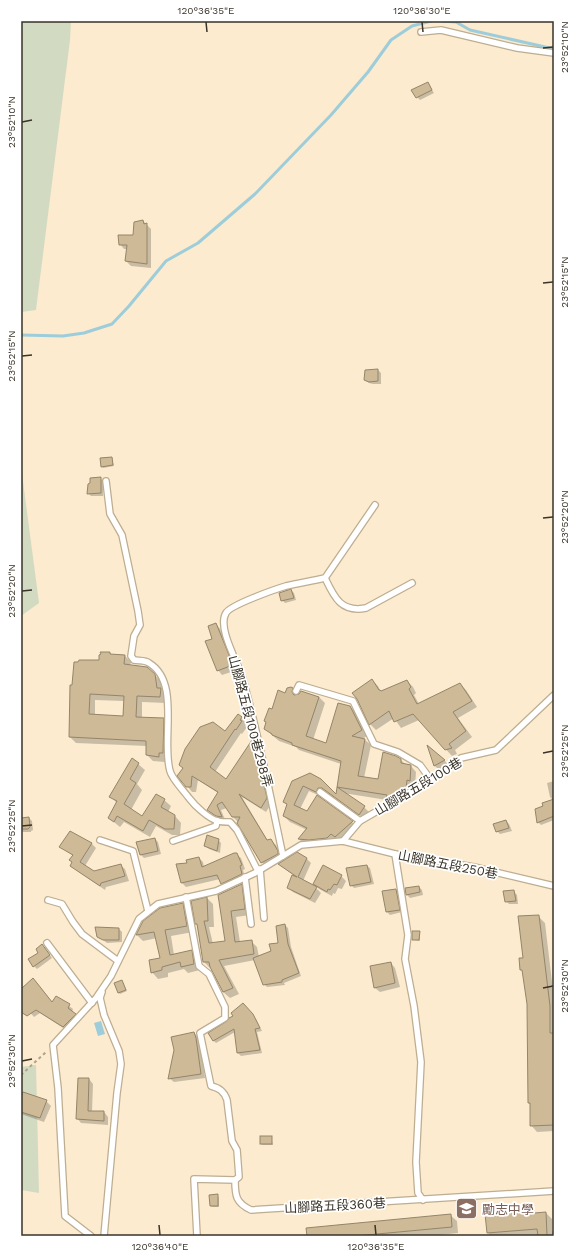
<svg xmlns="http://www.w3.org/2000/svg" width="575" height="1257" font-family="'Work Sans','Noto Sans TC',sans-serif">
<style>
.green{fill:#d3dac2}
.water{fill:#9dcdda}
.shadow{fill:#0003;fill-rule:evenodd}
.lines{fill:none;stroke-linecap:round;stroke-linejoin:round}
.stream{stroke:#9dcdda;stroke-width:3}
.building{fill:#ceba96;stroke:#94856a;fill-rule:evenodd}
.lane-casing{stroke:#bdad91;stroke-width:8}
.path{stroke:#afa28c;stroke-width:2;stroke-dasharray:3 3;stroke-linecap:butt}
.lane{stroke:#fff;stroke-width:5.5}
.ticks{fill:none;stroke:#393328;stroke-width:1.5}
.labels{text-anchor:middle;stroke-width:3.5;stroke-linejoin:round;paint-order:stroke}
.street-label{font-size:13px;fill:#393328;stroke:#fff}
.education-label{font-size:13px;fill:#785e54;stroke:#fff;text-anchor:start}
.neatline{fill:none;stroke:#393328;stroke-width:1.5}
.ticks-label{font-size:10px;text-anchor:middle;fill:#393328}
</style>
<rect width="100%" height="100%" fill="#fcebce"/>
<g class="green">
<polygon points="21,21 71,21 70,40 36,310 21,312"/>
<polygon points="21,466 39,603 21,616"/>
<polygon points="36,1065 39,1193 21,1190 21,1067"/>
</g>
<polygon class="water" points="101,1021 105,1034 98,1036 94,1023"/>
<g class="shadow">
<polygon points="428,83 434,93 420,100 417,97"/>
<polygon points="143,221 151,229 151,268 131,266 126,261 127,249 124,249 120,244 134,236"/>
<polygon points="378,370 381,373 381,384 373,384 369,383 365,380"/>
<polygon points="112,458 114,466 103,468 102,466"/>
<polygon points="100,478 103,481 103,496 91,496 88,493"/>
<polygon points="291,590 294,593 296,600 285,603 282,600"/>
<polygon points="216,624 220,629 237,670 222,675 218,670 213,639"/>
<path d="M110 653 112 655 125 656 131 662 130 666 155 675 161 682 162 690 166 695V703L142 702V718L163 719 169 725 165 762 153 761 147 755V746L76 743 70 737 100 661ZM95 700 124 701 123 717 95 716Z"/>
<polygon points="372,680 378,686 381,692 407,681 413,687 416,693 414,695 419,704 460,684 466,690 477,707 458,718 472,737 455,750 457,754 452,756 419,720 401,728 394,718 376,730 370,724"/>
<path d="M292 689 299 695 319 697 325 703 313 740 326 744 350 706 356 713 367 736 362 739 365 740 371 745 364 778 379 781 401 760 406 765 411 766 416 772 415 786H413L411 795 393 806 387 800 343 793 364 807 370 813 366 820 329 794H324L321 799 352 822 358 828 341 842 305 845 299 839 307 830 290 822 284 816 288 805 284 801 310 774 336 796 341 764 299 750 296 747 279 741 265 729 273 711 285 694ZM309 791 318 795 308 812 300 809Z"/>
<polygon points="238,715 247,723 245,726 247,727 242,734 241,733 215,772 226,780 252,741 257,746 271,804 266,812 242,797 268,841 270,840 276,845 283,859 267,867 262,862 238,822 232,816 227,808 221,810 226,822 213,815 208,810 218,793 198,780 196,792 192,792 179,776 225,732"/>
<polygon points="429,748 444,760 450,766 441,772 435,766"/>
<polygon points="138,764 145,770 137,784 142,790 131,810 143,817 164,800 171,806 168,812 175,816 181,823 180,835 172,835 156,826 150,837 124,822 120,827 109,818 117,803 111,797"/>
<polygon points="554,781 554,820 541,825 538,822 544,807 553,800 550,797 547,783"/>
<polygon points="29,818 32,821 33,830 31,831 31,832 21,832 21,819"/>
<polygon points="506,821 509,824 512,831 500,834 497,831"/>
<polygon points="71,832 92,844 96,848 85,866 94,872 120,865 125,869 129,881 106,887 105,890 76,870 71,866 73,863 73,856 61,846"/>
<polygon points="155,839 158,842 161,854 144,858 141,855"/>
<polygon points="218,840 221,843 220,853 209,849 206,846"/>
<polygon points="236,854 241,858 245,869 243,870 245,878 226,887 220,879 186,887 182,883 188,864 199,858 203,862 204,867"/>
<polygon points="306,858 311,863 303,881 316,888 321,893 315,903 293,892 288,887 293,875 279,864"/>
<polygon points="367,866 370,868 374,884 354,888 351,885"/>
<polygon points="341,876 346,881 342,889 338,888 335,894 333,893 332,896 319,889 314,884"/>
<polygon points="241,885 247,891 250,915 236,917 240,942 251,941 257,947 259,957 272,951 279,944 285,925 288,928 291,947 301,976 284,983 285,985 267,987 264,984 255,960 224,966 239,994 230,998 223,992 211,968 210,968 204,962 198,925 196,924 207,898 213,904 214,927 209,927 213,944 226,942 219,895"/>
<polygon points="419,887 422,890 423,895 410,898 407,895"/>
<polygon points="396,890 399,893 402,912 390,915 387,912"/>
<polygon points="514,892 517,895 518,904 509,904 506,901"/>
<polygon points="182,904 189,910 193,932 171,936 174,955 191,951 198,958 200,970 188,973 184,969 168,973 168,977 158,979 152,972 161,959 157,938 143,941 137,935"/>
<polygon points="538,916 545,923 554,999 554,1131 537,1132 531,1125 531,1105 529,1103 528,1004 523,972 521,969"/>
<polygon points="119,929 122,932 122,942 107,943 98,936"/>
<polygon points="419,932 420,934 420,941 414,940 413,939"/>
<polygon points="45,948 52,958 37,969 34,966 39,953"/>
<polygon points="391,963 395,968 400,987 380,992 375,988"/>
<polygon points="122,981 127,991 120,994 119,993"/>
<polygon points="37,983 53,1003 57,997 73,1009 72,1012 79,1018 68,1031 40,1013 34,1017 21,1002 21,990"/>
<polygon points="246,1007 256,1019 262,1031 257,1032 262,1053 241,1056 238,1053 235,1032 216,1043 213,1040"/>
<polygon points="194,1033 198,1037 200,1043 205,1078 174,1082 169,1078 175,1050"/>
<polygon points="89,1079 93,1084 92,1112 104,1112 108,1117 108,1125 81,1123 77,1118"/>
<polygon points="21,1099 46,1101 51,1106 44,1122 21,1114"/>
<polygon points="271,1137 273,1145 262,1145 261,1144"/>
<polygon points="217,1196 219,1197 219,1207 212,1207 211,1206"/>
<polygon points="533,1211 536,1214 546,1213 552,1219 552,1231 554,1231 554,1236 491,1236 488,1233 486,1215"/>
<polygon points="450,1215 457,1221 458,1233 429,1236 308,1236"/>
</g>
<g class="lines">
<g class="stream">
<polyline points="442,21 456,22 470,30 554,49"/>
<polyline points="21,335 63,336 84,333 112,324 129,306 166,261 198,243 255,194 331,115 368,72 391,40 412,26 431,21"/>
</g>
</g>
<g class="building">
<polygon points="428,82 432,90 416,98 411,90"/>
<polygon points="143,220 144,224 147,223 147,264 125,261 127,245 119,245 118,235 133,235 134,222"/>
<polygon points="378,369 378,381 369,382 364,380 365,370"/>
<polygon points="112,457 113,465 101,467 100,458"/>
<polygon points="101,477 101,493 87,494 88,484 90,483 90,478"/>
<polygon points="291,589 294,598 281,601 279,593"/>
<polygon points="216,623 233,665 217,671 205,641 212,639 208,626"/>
<path d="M100 652H110V654L125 655 124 664 147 667 155 674 157 688H161L160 697 137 696 136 717 164 718 163 753H159V757L146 755V741L69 737 70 685H72L74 662H78L79 660H99V655L101 654ZM90 694 124 696 123 716 89 714Z"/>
<polygon points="372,679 379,690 380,690 381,691 407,680 411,687 409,689 417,704 460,683 472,701 453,712 466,731 449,744 452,748 445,750 413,714 394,722 389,711 369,725 357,699 352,693"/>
<polygon points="291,687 293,688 292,692 294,695 299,694 301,691 319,697 306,736 326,743 338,703 350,706 362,730 352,736 365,739 358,776 378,779 383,752 396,756 401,759 401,763 411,765 410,781 407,780 406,789 386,801 387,795 337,787 365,806 359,815 322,788 318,788 316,792 303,786 294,805 307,811 317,795 353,821 335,837 331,834 327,838 309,840 298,839 307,828 283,816 287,804 283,802 292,781 310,773 321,779 336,794 341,761 292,745 292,743 272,735 272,734 264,729 266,722 264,721 269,708 272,709 278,690 285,693 287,688"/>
<polygon points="238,714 242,717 240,720 242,721 236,730 235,729 210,767 226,779 252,740 255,744 267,798 261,808 239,794 267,840 271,839 278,851 278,854 261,863 237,823 240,817 232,817 222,802 217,805 222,817 216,816 207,810 218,792 192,776 191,787 186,787 177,776 183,768 179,765 185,749 200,727 213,722 225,731"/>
<polygon points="427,745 445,760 434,766"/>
<polygon points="132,758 139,763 130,779 136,783 124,804 142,816 156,794 165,799 161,807 175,815 174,829 165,829 149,820 143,831 117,816 114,822 108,818 117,801 109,797"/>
<polygon points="554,799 554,816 537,823 535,809 543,806 542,803"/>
<polygon points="29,817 30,827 28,829 21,829 21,818"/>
<polygon points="506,820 509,828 496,832 493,824"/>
<polygon points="70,831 92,843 80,862 94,871 121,864 125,876 101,883 100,886 70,866 72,862 69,860 73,855 59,847"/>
<polygon points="207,835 219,839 217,851 204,846"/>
<polygon points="155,838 158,851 140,855 136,842"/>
<polygon points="297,852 307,858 298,877 317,887 310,899 287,888 292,875 297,877 278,864"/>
<polygon points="234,853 237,853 242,865 240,866 242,874 221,884 217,875 181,883 176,864 187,863 186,860 199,857 202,867"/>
<polygon points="323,865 342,875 337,885 334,884 330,890 328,889 327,892 313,884"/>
<polygon points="367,865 371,882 350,886 346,868"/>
<polygon points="242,884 245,909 231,911 235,942 252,940 254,954 219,960 233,988 223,992 210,967 209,962 203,962 197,924 195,924 191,901 207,897 208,921 204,921 209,943 225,941 218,895"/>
<polygon points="419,886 420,892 406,895 405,888"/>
<polygon points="396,889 400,910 386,912 382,891"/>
<polygon points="514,890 516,901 505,902 503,891"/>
<polygon points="183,903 187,926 165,930 170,955 192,950 194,964 181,967 180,962 162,967 162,970 151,973 149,960 160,958 154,932 136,935 143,921 160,908"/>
<polygon points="539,915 550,1006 550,1033 554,1033 554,1125 530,1126 530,1103 528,1103 527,1004 522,970 520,970 519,958 523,958 518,916"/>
<polygon points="285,924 288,944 299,973 282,980 282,982 263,985 253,958 271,951 269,944 278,943 276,926"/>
<polygon points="95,927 119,928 119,940 103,940 97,937"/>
<polygon points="412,931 420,931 419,940 412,940"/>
<polygon points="42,944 50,955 33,967 28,959 38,953 36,949"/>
<polygon points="391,962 395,983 374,988 370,966"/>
<polygon points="33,978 52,1002 56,996 70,1004 68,1008 76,1014 63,1027 36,1010 27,1016 21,1012 21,989"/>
<polygon points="122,980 126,990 118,993 114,983"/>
<polygon points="243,1003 253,1014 260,1028 255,1029 260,1050 237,1053 234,1029 213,1041 208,1033 227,1021 229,1018 233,1016 231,1013"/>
<polygon points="194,1032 196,1038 201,1074 168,1079 174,1050 171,1037"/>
<polygon points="78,1078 89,1078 88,1111 104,1111 104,1121 76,1119"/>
<polygon points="23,1092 47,1100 40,1118 21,1112 21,1096"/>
<rect x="260" y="1136" width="12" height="8"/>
<polygon points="218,1194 218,1206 210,1206 209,1195"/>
<polygon points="534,1210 534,1213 546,1212 547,1236 538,1236 537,1229 487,1233 485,1214"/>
<polygon points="451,1214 452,1227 356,1236 307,1236 306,1228"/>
</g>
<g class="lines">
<defs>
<g id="lane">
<polyline points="421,32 441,30 517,48 554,53"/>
<path d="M106 481 110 514 122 535 138 611 140 625 134 636 131 656 134 660C139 661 145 660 149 663 181 682 161 740 170 771 172 779 184 791 189 798 195 806 209 819 218 821 221 822 226 822 230 822L237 830 258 871"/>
<path d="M325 578C334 597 341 613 366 608L412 583"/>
<polyline points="296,691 299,685 353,701 374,744 398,752 420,765 431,780"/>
<polyline points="320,792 360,821"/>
<polyline points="100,840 133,851 148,911"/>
<polyline points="173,841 216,826 217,821"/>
<polyline points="343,841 360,821 431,780 461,758 496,750 554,695"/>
<polyline points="395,854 408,935 405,959 414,1006 421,1062 416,1162 418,1193 423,1200"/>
<path d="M283 856C270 796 259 735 242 676 237 661 217 627 226 613 230 605 276 589 286 586 299 583 312 581 325 578L375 505"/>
<polyline points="260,869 264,918"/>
<polyline points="245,877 251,924"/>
<path d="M186 897 199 966 209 974 225 1007V1018L200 1033 211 1086C219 1088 224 1091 227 1100L232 1141 237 1150 239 1177 235 1180"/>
<polyline points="48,900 62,904 73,922 82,934 118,961"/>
<polyline points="47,943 92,1003"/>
<polyline points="102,992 100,998 104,1015 119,1051 121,1064 117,1093 104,1236"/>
<polyline points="91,1236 65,1216 58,1088 53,1045 96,998 111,976 139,919 158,904 216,891 255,873 301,845 343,841 395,854 474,867 554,886"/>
<path d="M197 1236 194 1179 235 1180C235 1196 236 1203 251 1210L554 1191"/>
</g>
</defs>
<use href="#lane" class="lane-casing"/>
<polyline class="path" points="21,1075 46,1052"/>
<use href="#lane" class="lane"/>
</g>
<path class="ticks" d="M206 22 207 32M422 22 423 32M543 48 553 47M22 122 32 120M543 283 553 282M22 356 32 355M543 518 553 517M22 591 32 590M543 753 553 751M22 826 32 825M543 988 553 986M22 1061 32 1059M159 1225 160 1235M375 1225 376 1235"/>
<defs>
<symbol id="school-square" viewBox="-11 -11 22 22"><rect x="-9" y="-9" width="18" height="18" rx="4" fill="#8d6e63" stroke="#fff"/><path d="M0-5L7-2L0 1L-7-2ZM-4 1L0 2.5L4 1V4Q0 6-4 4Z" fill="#fff"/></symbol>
</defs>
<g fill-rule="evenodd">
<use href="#school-square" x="454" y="1196" width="25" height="25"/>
</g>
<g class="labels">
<g class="street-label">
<text transform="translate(251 721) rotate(75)" y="5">山腳路五段100巷298弄</text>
<text transform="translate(418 786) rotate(-31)" y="5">山腳路五段100巷</text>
<text transform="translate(448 864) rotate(11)" y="5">山腳路五段250巷</text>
<text transform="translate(335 1205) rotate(-3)" y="5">山腳路五段360巷</text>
</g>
<g class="education-label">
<text x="482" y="1214">勵志中學</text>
</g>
</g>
<rect width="575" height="1257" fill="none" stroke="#ffffff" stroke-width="44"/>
<rect x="22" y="22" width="531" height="1213" class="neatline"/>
<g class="ticks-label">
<text x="206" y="14">120°36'35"E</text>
<text x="422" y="14">120°36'30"E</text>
<text transform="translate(564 47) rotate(-90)" y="4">23°52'10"N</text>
<text transform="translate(11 122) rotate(-90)" y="4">23°52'10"N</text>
<text transform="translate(564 282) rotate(-90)" y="4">23°52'15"N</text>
<text transform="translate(11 356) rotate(-90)" y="4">23°52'15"N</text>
<text transform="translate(564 517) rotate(-90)" y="4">23°52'20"N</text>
<text transform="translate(11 591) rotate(-90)" y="4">23°52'20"N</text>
<text transform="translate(564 751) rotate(-90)" y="4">23°52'25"N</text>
<text transform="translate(11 826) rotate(-90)" y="4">23°52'25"N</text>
<text transform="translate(564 986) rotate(-90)" y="4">23°52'30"N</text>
<text transform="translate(11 1061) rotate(-90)" y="4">23°52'30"N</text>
<text x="160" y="1250">120°36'40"E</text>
<text x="376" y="1250">120°36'35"E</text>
</g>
</svg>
